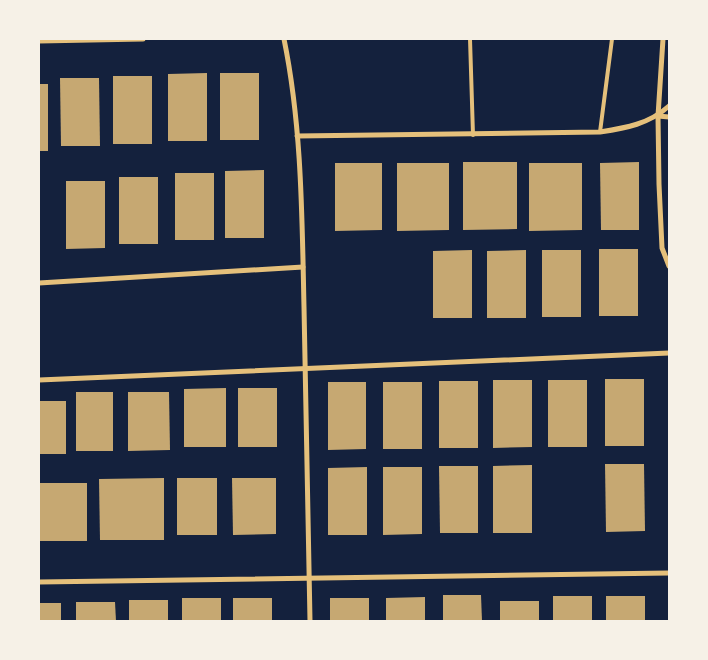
<svg xmlns="http://www.w3.org/2000/svg" width="708" height="660" font-family="'PT Sans Narrow',sans-serif">
<style>
.building{fill:#c6a872}
.lines{fill:none;stroke-linecap:round;stroke-linejoin:round}
.service{stroke:#e5c07b;stroke-width:4}
.minor{stroke:#e5c07b;stroke-width:5}
</style>
<rect width="100%" height="100%" fill="#14213d"/>
<g class="building">
<polygon points="207,73 207,141 168,141 168,74"/>
<rect x="220" y="73" width="39" height="67"/>
<rect x="113" y="76" width="39" height="68"/>
<polygon points="60,78 99,78 100,146 61,146"/>
<rect x="39" y="84" width="9" height="67"/>
<polygon points="463,162 517,162 517,229 463,230"/>
<polygon points="639,162 639,230 601,230 600,163"/>
<polygon points="335,163 382,163 382,230 335,231"/>
<polygon points="397,163 449,163 449,230 397,231"/>
<polygon points="529,163 582,163 582,230 529,231"/>
<polygon points="264,170 264,238 225,238 225,171"/>
<rect x="175" y="173" width="39" height="67"/>
<rect x="119" y="177" width="39" height="67"/>
<polygon points="66,181 105,181 105,248 66,249"/>
<rect x="599" y="249" width="39" height="67"/>
<polygon points="472,250 472,318 433,318 433,251"/>
<polygon points="526,250 526,318 487,318 487,251"/>
<rect x="542" y="250" width="39" height="67"/>
<rect x="605" y="379" width="39" height="67"/>
<polygon points="493,380 532,380 532,447 493,448"/>
<rect x="548" y="380" width="39" height="67"/>
<rect x="439" y="381" width="39" height="67"/>
<polygon points="328,382 366,382 366,449 328,450"/>
<rect x="383" y="382" width="39" height="67"/>
<polygon points="226,388 226,447 184,447 184,389"/>
<rect x="238" y="388" width="39" height="59"/>
<rect x="76" y="392" width="37" height="59"/>
<polygon points="128,392 169,392 170,450 128,451"/>
<rect x="39" y="401" width="27" height="53"/>
<polygon points="605,464 644,464 645,531 606,532"/>
<polygon points="532,465 532,533 493,533 493,466"/>
<polygon points="439,466 478,466 478,533 440,533"/>
<polygon points="367,467 367,535 328,535 328,468"/>
<polygon points="383,467 422,467 422,534 383,535"/>
<polygon points="164,478 164,540 100,540 99,479"/>
<rect x="177" y="478" width="40" height="57"/>
<polygon points="232,478 276,478 276,534 233,535"/>
<rect x="39" y="483" width="48" height="58"/>
<polygon points="443,595 481,595 482,621 443,621"/>
<rect x="553" y="596" width="39" height="25"/>
<rect x="606" y="596" width="39" height="25"/>
<polygon points="425,597 425,621 386,621 386,598"/>
<rect x="182" y="598" width="39" height="23"/>
<rect x="233" y="598" width="39" height="23"/>
<rect x="330" y="598" width="39" height="23"/>
<rect x="129" y="600" width="39" height="21"/>
<rect x="500" y="601" width="39" height="20"/>
<polygon points="76,602 115,602 116,621 76,621"/>
<rect x="39" y="603" width="22" height="18"/>
</g>
<g class="lines">
<g class="service">
<polyline points="470,39 473,135"/>
<polyline points="600,132 612,39"/>
</g>
<g class="minor">
<path d="M284 39C302 127 302 218 304 307 306 412 308 516 310 621"/>
<polyline points="663,39 658,116 659,184 662,248 669,266"/>
<polyline points="39,41 143,39"/>
<polyline points="658,116 669,117"/>
<path d="M297 136 600 132C626 128 649 124 669 106"/>
<polyline points="39,283 303,267"/>
<polyline points="39,380 669,353"/>
<polyline points="39,582 669,573"/>
</g>
</g>
<rect width="708" height="660" fill="none" stroke="#f6f1e7" stroke-width="80"/>
</svg>
